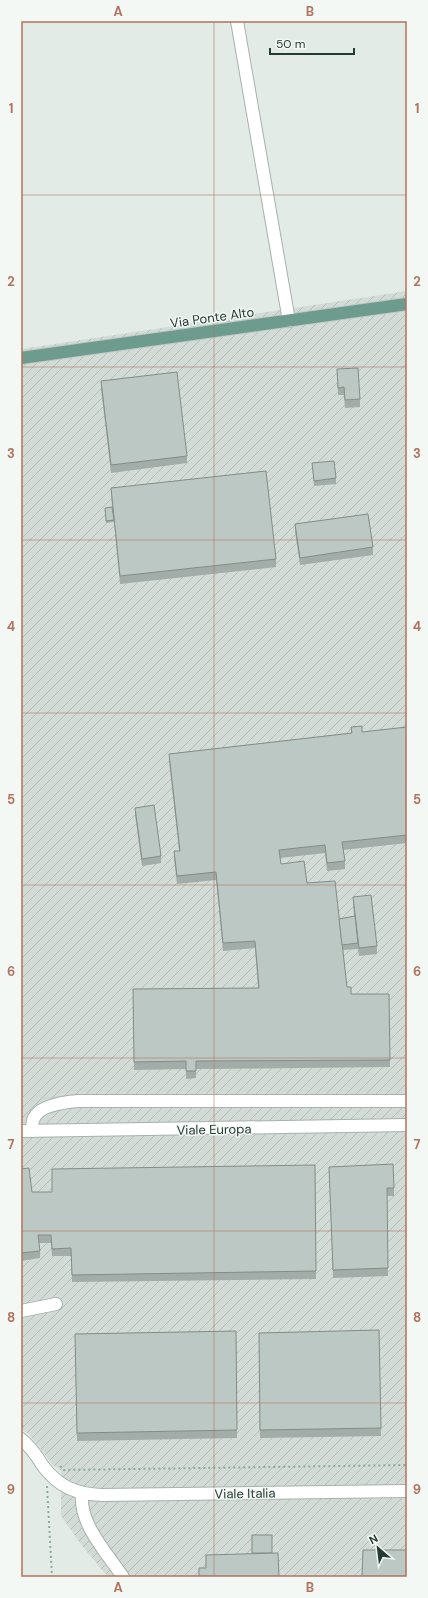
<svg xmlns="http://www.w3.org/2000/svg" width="428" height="1598" font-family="'DM Sans',sans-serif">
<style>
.industrial{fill:url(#industrial-furrows)}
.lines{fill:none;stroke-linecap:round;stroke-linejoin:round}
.minor-casing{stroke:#a6b2ae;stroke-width:14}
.major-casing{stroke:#c2c8c6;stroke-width:14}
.path{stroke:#88ab9e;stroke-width:2;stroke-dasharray:2 3;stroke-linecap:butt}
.minor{stroke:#fff;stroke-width:12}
.major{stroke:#6d9b8e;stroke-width:12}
.wall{fill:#a2aca8}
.building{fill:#bcc8c3;stroke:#848c88}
.grid{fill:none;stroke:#b1725e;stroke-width:1;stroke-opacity:0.55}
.labels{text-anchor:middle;stroke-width:3;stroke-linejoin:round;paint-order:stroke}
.street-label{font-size:13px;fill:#253a34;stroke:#f3f8f5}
.neatline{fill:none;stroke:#b1725e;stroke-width:1.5}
.grid-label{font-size:13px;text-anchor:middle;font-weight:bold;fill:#b1725e}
</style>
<defs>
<pattern id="industrial-furrows" width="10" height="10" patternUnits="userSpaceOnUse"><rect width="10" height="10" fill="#d2dbd6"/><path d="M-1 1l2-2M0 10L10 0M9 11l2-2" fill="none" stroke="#b4bdb8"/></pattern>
</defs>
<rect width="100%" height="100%" fill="#e3ebe7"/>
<polygon class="industrial" points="407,291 407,1577 108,1577 83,1547 61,1516 61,1471 53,1465 29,1434 21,1429 21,349"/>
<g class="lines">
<defs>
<g id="minor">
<polyline points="237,21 289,321"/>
<polyline points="21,1131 407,1125"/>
<path d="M32 1131C32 1127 32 1122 34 1118 40 1105 66 1102 78 1101H407"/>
<polyline points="21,1311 56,1304"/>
<path d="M21 1439C30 1446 37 1456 43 1466 59 1487 76 1494 102 1495L407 1491"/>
<path d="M82 1494C79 1524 107 1553 123 1577"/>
</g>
<polyline id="major" points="21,358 407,304"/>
</defs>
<use href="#minor" class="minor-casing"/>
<use href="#major" class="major-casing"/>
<g class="path">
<polyline points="21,1425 25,1427"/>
<polyline points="60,1466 64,1470 407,1465"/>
<polyline points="47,1486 52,1577"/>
</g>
<use href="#minor" class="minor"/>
<use href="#major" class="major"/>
</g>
<g class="wall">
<polygon points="337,369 360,399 360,407 345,408 344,395 338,395"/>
<polygon points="101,381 187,456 187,463 111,473 101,389"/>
<polygon points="312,463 336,478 336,484 314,486"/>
<polygon points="111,488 276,559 276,567 120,584 114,522 106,523 105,510 112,507"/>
<polygon points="295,524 373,547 373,555 300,565 295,532"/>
<polygon points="351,727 362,732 407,727 407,843 343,850 345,861 345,869 327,871 325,853 280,858 281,864 307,883 339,919 354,916 353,905 353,897 377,946 377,954 359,956 358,949 343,950 347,987 351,994 389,994 390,1067 196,1069 196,1078 186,1079 186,1069 134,1070 133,989 258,988 255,948 223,951 216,880 177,884 174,859 174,851 179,851 169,761 169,754 351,733"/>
<polygon points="135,808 161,856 161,863 142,866 135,815"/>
<polygon points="315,1165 316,1279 72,1282 71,1256 52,1256 51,1243 39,1243 40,1251 40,1258 21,1261 21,1169 32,1192 52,1192"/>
<polygon points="329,1167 394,1188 394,1196 387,1196 388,1276 333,1278"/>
<polygon points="379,1330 381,1436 260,1438 259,1333"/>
<polygon points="236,1331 237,1438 77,1441 75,1334"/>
</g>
<g class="building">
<polygon points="358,368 360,399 345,400 344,387 338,388 337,369"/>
<polygon points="177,372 187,456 111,465 101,381"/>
<polygon points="334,461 336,478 314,481 312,463"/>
<polygon points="266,471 276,559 120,576 111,488"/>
<polygon points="112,507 114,520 106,521 105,508"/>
<polygon points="368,514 373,547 300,558 295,524"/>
<polygon points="362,726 362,732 407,727 407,835 342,842 345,861 327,863 325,845 279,850 281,864 304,861 307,883 335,881 347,987 351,987 351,994 389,994 390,1060 196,1061 196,1071 186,1071 186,1061 134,1062 133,989 259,988 255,941 223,943 216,872 177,876 174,851 180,851 169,754 352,733 351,727"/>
<polygon points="154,805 161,856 142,859 135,808"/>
<polygon points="371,895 377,946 359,948 353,897"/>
<polygon points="355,916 358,943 342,945 339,919"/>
<polygon points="393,1164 394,1188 387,1188 388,1268 333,1270 329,1167"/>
<polygon points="315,1165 316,1271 72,1275 71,1248 52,1249 51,1235 38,1235 40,1251 21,1253 21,1169 29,1168 32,1192 52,1192 52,1169"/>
<polygon points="379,1330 381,1428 260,1430 259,1333"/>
<polygon points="236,1331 237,1430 77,1433 75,1334"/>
<rect x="252" y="1535" width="20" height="18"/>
<polygon points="363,1550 407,1550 407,1577 362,1577"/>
<polygon points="278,1553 279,1577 199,1577 199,1568 206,1568 206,1555"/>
</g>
<path class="grid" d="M214 21V1577M21 195H407M21 367H407M21 540H407M21 713H407M21 885H407M21 1058H407M21 1231H407M21 1403H407"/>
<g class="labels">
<g class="street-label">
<text transform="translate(212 317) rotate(-8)" y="5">Via Ponte Alto</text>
<text transform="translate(214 1129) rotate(-1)" y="5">Viale Europa</text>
<text transform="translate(245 1493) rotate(-1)" y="5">Viale Italia</text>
</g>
</g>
<rect width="428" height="1598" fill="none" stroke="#f3f8f5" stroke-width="44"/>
<g transform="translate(378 1548) rotate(332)" stroke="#f3f8f5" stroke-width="3" paint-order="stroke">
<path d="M0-3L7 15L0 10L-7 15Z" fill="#253a34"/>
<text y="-6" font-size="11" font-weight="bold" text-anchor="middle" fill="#253a34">N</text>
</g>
<path d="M270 48v6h84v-6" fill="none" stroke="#253a34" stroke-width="2"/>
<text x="276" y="48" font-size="12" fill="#253a34" stroke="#f3f8f5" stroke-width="3" paint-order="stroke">50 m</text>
<rect x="22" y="22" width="384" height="1554" class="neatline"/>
<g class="grid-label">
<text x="118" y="16">A</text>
<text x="310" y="16">B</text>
<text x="11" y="113">1</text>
<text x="417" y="113">1</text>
<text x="11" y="286">2</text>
<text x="417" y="286">2</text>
<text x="11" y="458">3</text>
<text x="417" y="458">3</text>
<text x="11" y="631">4</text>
<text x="417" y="631">4</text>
<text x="11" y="804">5</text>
<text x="417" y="804">5</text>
<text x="11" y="976">6</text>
<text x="417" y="976">6</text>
<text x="11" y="1149">7</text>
<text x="417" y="1149">7</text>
<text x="11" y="1322">8</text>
<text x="417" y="1322">8</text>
<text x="11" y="1494">9</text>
<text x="417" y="1494">9</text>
<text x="118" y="1592">A</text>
<text x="310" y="1592">B</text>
</g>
</svg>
